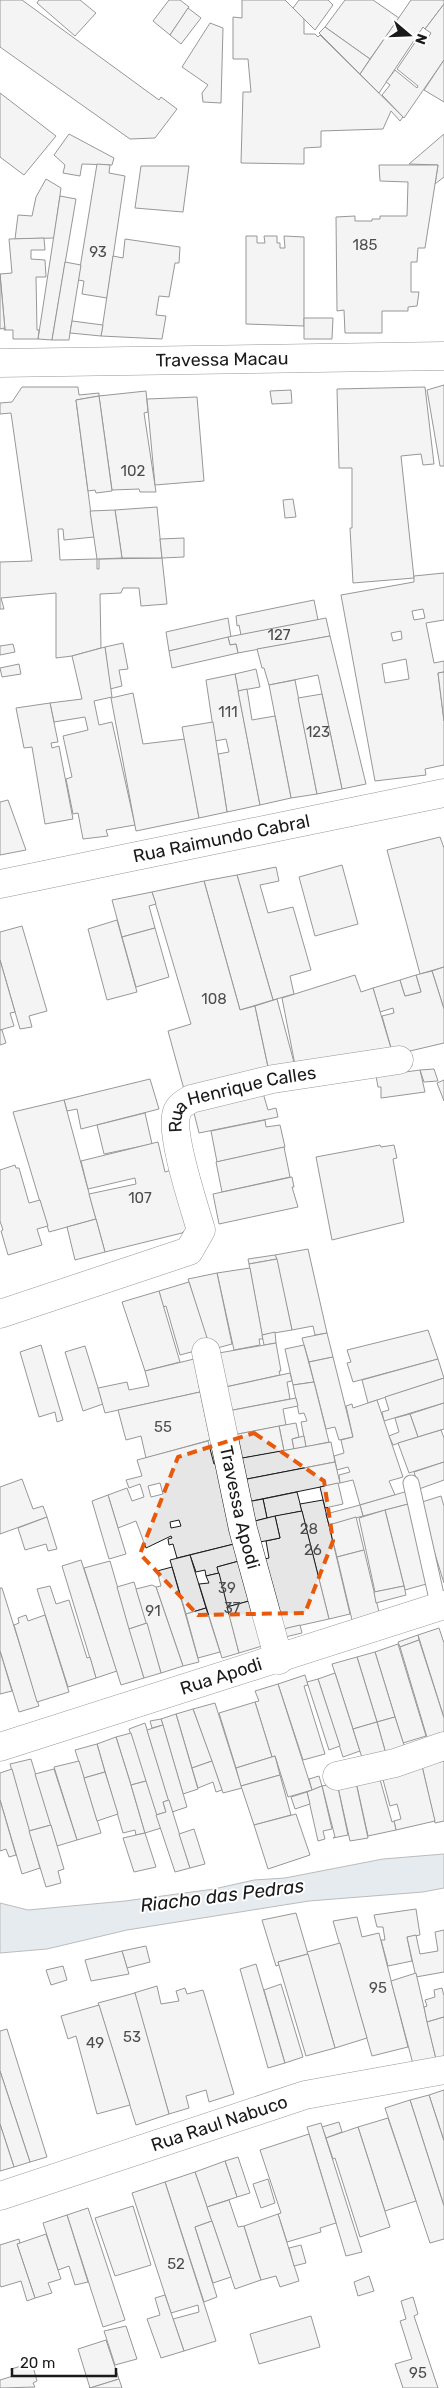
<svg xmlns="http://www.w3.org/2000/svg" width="444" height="2388" font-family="Rubik,sans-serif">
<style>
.water{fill:#c6d2dc;stroke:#6a6a6a}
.building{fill:#e6e6e6;stroke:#1a1a1a;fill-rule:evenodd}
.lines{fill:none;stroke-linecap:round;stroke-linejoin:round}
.lane-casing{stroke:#1a1a1a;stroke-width:17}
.street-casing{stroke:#1a1a1a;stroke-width:29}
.lane{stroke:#fff;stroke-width:15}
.street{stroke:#fff;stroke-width:28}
.marked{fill:none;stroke:#e8590c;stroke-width:4;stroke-dasharray:10 6;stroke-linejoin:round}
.labels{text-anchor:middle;stroke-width:4;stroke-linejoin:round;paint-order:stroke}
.number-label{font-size:15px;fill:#4d4d4d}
.street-label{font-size:18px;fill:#1a1a1a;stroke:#fff}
.water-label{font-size:19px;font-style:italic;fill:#1a1a1a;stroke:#fff}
</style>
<rect width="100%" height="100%" fill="#fff"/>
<polygon class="water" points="444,1854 444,1888 423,1892 309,1901 127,1930 47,1949 0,1953 0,1903 28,1910 125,1901 214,1889 254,1880 285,1878 383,1859"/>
<g class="building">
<polygon points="0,0 22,0 159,100 161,97 177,109 155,138 130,139 0,47"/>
<polygon points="39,0 80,0 96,13 75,36 37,3"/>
<polygon points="169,0 180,0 189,7 170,35 153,21"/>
<polygon points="242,0 285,0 304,19 304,34 315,34 318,37 320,35 403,117 400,121 391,111 383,129 321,131 321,147 304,148 304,164 241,163 243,92 251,92 248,59 233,59 233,17 242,18"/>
<polygon points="299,0 328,0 333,5 315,30 293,8"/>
<polygon points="345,0 373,0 399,18 370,59 325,27"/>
<polygon points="411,0 444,0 444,4 425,29 423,27 379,93 360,74"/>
<polygon points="444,4 444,60 404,118 382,95 390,85 386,82 395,70 417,88 418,86 397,69 416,41 423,46 431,33 425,29"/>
<polygon points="188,8 201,18 181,44 170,35"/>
<polygon points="210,23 223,28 221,103 203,102 202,93 208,85 182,67"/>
<polygon points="325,27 370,59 360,74 319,33"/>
<polygon points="444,60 444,102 424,90"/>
<polygon points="0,93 56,136 24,175 0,157"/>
<polygon points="69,134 114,158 112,165 82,164 80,176 63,173 65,165 54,155"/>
<polygon points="444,134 444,177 435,184 438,165 409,164"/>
<polygon points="97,164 110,165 109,173 125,176 107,298 82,294 84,281 78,280"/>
<polygon points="379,165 438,165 425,248 418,248 417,262 411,262 411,292 419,292 417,306 408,307 408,311 382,311 382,333 345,333 344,310 337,311 336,217 355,216 355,221 372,221 372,219 380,219 380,216 407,216 408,182 380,181"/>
<polygon points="141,166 189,166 183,212 135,208"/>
<polygon points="46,179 61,188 54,238 15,239 18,215 32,216 36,197"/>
<polygon points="60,196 76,199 52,340 38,339"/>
<polygon points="246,236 257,236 257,243 265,243 264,236 277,236 277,243 280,243 280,248 285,248 284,236 304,237 304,326 246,324"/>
<polygon points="44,238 45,250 31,250 31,259 45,260 46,277 36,277 37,330 39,330 38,339 13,339 13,330 5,330 0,274 12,273 9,239"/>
<polygon points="125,239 180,247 179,263 175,263 169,297 159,296 156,315 166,316 162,339 101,336 113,256 123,258"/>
<polygon points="65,262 81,265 70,333 69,340 52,340"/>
<polygon points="0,274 5,330 4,330 4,328 0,329"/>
<polygon points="304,318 333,318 332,339 304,339"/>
<polygon points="72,321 103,325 101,336 70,333"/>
<polygon points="444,385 444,466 440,466 427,390"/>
<polygon points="22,387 78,387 79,395 99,393 99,396 76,400 94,537 64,540 63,529 58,529 60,560 97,559 97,569 99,569 99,559 162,558 167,604 141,606 139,588 123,588 121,593 100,594 101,648 72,656 56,658 56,593 1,598 4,609 0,609 0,562 32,561 11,413 0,414 0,403 12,402"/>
<polygon points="425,387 434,464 423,465 421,454 401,456 414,578 353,583 350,528 352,528 352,468 339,468 337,389"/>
<polygon points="291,390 292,403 272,404 270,391"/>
<polygon points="146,391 148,412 144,413 156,492 140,492 139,489 112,490 99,396"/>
<polygon points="99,396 112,491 96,493 95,490 88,491 76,400"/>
<polygon points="197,397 204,481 155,485 147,399"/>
<polygon points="293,499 296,517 285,518 283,500"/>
<polygon points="157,507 162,558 122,558 115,510"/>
<polygon points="115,510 122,558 97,559 90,511"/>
<polygon points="184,538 184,557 162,558 160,539"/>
<path d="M444 573V620L426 623 434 663 444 661V672L438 673 444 721V765L425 769 426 775 375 781 341 595 414 582V576ZM423 609 425 618 414 620 412 611ZM401 631 402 639 393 641 391 633ZM406 659 409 679 385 683 382 664Z"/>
<polygon points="314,600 318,620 241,635 239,625 237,626 236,616"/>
<polygon points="228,618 231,637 169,651 166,632"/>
<polygon points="326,618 330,636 238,653 236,644 230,645 228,637"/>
<polygon points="330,636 366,784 342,789 318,675 269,685 264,668 262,668 257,649"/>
<polygon points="228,637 230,645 236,644 238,653 172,668 169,651"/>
<polygon points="123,643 128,669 119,670 122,686 110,689 105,647"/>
<polygon points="13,644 15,652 0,655 0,646"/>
<polygon points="105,647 112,697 94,701 99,725 112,722 135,825 106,830 108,836 83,839 78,813 73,814 66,779 72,777 63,736 88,730 85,717 54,722 50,703 82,699 72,656"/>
<polygon points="19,664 21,674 2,677 0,668"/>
<polygon points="256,669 260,687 238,691 235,674"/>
<polygon points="444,672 444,721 438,673"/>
<polygon points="235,674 260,805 227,812 218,754 229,752 226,739 215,741 206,680"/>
<polygon points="295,680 317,794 291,798 269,685"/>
<polygon points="247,689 252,720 275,716 291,798 260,805 238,691"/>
<polygon points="133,693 143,744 185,739 199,818 136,831 111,698"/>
<polygon points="322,694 342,789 317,794 298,698"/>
<polygon points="50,703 58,742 51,743 52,748 59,746 73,819 45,824 32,747 24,748 16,708"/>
<polygon points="213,722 227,812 199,818 182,727"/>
<polygon points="8,800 26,850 0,855 0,802"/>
<polygon points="440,837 444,848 444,967 420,974 387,850"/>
<polygon points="342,865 358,924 315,936 299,877"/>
<polygon points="276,867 279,881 260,885 268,913 293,907 311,970 290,976 294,994 273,1000 237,875"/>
<polygon points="237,875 273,1000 240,1010 204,881"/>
<polygon points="204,881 240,1010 255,1006 268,1067 185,1093 168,1031 191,1024 152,892"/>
<polygon points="152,892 156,904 149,906 155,928 122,937 112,900"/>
<polygon points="117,920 137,992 107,1000 88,929"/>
<polygon points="22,926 47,1011 29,1016 32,1027 20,1029 0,960 0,932"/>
<polygon points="155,928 169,977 136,987 122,937"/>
<polygon points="0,960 15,1012 10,1013 14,1026 0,1030"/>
<polygon points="444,967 444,1009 432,971"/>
<polygon points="432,971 444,1009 444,1043 393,1055 382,1016 394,1013 393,1008 380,1012 373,988 400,980 405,996 421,992 416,975"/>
<polygon points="355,975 361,992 373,988 393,1055 296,1070 282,998"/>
<polygon points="416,975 421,992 405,996 400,980"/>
<polygon points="277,999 296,1070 270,1076 255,1006"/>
<polygon points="0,1030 2,1030 6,1043 0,1045"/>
<polygon points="434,1069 438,1081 424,1082 420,1070"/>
<polygon points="420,1070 425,1092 381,1098 381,1087 378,1087 376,1076"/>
<polygon points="150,1079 159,1109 81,1129 77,1109 67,1111 64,1100"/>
<polygon points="444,1080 444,1101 437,1083"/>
<polygon points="263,1093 268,1110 276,1108 278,1117 199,1133 193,1109"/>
<polygon points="64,1100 96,1219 49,1232 13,1112"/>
<polygon points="145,1113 152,1144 104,1154 97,1125"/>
<polygon points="265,1120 266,1127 280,1125 285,1147 217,1162 211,1131"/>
<polygon points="158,1142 165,1172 174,1169 189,1227 182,1233 105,1252 89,1194 136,1184 135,1178 88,1189 81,1161"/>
<polygon points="380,1145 381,1147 394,1145 397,1158 393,1159 404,1222 332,1240 316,1157"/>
<polygon points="284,1147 290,1177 222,1192 216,1162"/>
<polygon points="15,1165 16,1168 19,1168 29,1203 40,1200 48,1226 37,1229 42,1245 8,1255 1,1231 3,1230 0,1221 0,1170"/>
<polygon points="292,1177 294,1187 292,1187 298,1207 219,1224 213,1194"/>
<polygon points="96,1219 105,1252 75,1260 67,1227"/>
<polygon points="308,1249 327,1333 315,1335 313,1326 292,1330 275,1255"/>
<polygon points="275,1255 277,1259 249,1264 248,1259"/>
<polygon points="277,1259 292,1330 262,1335 249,1264"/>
<polygon points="250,1268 263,1339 259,1339 260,1345 234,1350 217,1273"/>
<polygon points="217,1273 232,1344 210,1350 188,1279"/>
<polygon points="189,1282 210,1347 180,1355 166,1306 163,1307 159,1291"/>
<polygon points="159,1291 180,1362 145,1371 122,1302"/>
<polygon points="428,1330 438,1359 353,1382 347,1363 351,1362 347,1350"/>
<polygon points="275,1332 276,1343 264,1345 262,1335"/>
<polygon points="327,1333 333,1357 309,1362 302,1338"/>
<polygon points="276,1343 281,1371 279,1371 280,1375 221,1388 213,1354"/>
<polygon points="41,1345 63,1420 57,1422 55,1412 39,1417 20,1352"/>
<polygon points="304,1345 314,1382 293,1385 285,1349"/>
<polygon points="85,1346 103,1404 83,1411 65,1352"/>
<polygon points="333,1357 353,1437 339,1440 335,1427 326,1429 309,1362"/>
<polygon points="194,1359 200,1392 105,1413 98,1388 127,1382 129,1390 149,1386 145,1371"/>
<polygon points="438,1359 444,1378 368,1403 362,1380"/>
<polygon points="290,1373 292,1381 287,1382 290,1399 228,1411 221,1388"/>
<polygon points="444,1378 444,1403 384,1421 382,1412 389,1410 385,1397"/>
<polygon points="314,1382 329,1442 306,1447 301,1422 307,1421 304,1413 299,1414 293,1385"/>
<polygon points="200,1392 210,1440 146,1458 141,1436 126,1440 118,1410"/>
<polygon points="296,1398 298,1406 283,1409 286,1425 233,1435 228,1411"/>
<polygon points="377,1400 403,1477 389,1481 395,1495 360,1505 353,1480 340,1483 339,1475 350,1472 348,1467 337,1470 334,1456 344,1453 341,1440 353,1437 346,1406 352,1404 353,1408"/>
<polygon points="444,1403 444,1429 418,1437 410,1414"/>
<polygon points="410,1414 418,1437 393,1445 389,1436 399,1432 395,1418"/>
<polygon points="296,1423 299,1437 292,1439 294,1449 284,1451 279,1426"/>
<polygon points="279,1426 284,1451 237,1459 233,1435"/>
<polygon points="441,1430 444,1438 444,1462 409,1473 398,1443"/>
<polygon points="304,1436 306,1447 294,1449 292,1439"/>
<path d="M208 1441 214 1464 218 1463 234 1544 177 1558 173 1544 169 1545 168 1539 172 1538 171 1536 146 1548 136 1521 118 1528 108 1495 127 1488 132 1501 144 1497 140 1484 129 1488 126 1480 142 1476 137 1460ZM160 1483 163 1494 151 1497 148 1486ZM179 1520 181 1526 171 1528 170 1522Z"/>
<polygon points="331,1442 335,1462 242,1480 237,1459"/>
<polygon points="335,1462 340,1483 247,1502 242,1480"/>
<polygon points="444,1462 444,1480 419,1489 414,1472"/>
<polygon points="22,1479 33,1509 43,1506 47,1517 0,1534 0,1487"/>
<polygon points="338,1483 343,1504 325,1508 320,1487"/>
<polygon points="408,1491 412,1503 363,1516 360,1505"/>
<polygon points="297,1492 302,1511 267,1518 263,1499"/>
<polygon points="108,1495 126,1554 109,1559 92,1501"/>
<polygon points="441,1496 444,1506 444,1583 419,1503"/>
<polygon points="263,1499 267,1518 251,1522 247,1502"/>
<polygon points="323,1500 350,1614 329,1619 300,1504"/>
<polygon points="412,1503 430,1583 405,1590 385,1510"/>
<polygon points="360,1505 363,1516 329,1525 326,1514"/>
<polygon points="385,1510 404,1586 375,1592 359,1518"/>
<polygon points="302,1511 329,1619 275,1631 259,1560 269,1558 266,1541 280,1538 275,1516"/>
<polygon points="275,1516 280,1538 255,1543 251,1522"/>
<polygon points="47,1517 57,1549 48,1551 46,1544 25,1550 18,1528"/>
<polygon points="356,1517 364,1550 337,1557 329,1525"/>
<polygon points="234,1544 239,1561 217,1567 219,1573 206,1576 205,1570 196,1572 190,1555"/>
<polygon points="364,1550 379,1612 352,1620 337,1557"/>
<polygon points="190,1555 206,1608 186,1614 170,1560"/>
<polygon points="81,1560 117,1671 96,1678 62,1566"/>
<polygon points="110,1561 144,1678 121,1685 84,1568"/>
<polygon points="239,1561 249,1601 227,1607 217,1567"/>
<polygon points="172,1567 199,1662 183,1666 156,1587 161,1586 157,1571"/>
<polygon points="219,1573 239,1653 222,1658 199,1584 209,1583 206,1576"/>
<polygon points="134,1582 147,1623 129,1629 117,1587"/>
<polygon points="152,1585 156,1587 183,1666 161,1673 136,1589"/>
<polygon points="50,1586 56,1604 69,1600 87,1658 90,1657 96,1678 68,1687 37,1589"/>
<polygon points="404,1586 406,1595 376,1603 374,1592"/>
<polygon points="0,1588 2,1588 39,1706 19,1712 0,1651"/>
<polygon points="249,1601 262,1646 239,1653 227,1607"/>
<polygon points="206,1608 220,1652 198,1658 186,1614"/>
<polygon points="26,1615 28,1621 45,1615 69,1692 37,1702 14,1625 19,1623 18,1618"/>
<polygon points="147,1623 161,1673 144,1678 129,1629"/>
<polygon points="300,1625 302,1633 277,1639 275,1631"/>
<polygon points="439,1628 444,1643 444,1718 418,1635"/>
<polygon points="418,1635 419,1640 400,1647 398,1642"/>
<polygon points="419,1640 444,1718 444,1739 429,1744 400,1647"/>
<polygon points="398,1644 426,1736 403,1743 375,1652"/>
<polygon points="0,1651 12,1691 0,1694"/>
<polygon points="375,1652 395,1717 377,1722 357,1657"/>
<polygon points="357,1657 377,1722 353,1729 332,1664"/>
<polygon points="335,1673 360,1751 343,1757 318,1679"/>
<polygon points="305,1675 308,1685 304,1686 325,1754 303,1760 278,1684"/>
<polygon points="318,1679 340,1746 329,1750 307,1682"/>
<polygon points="278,1684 312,1790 288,1797 275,1756 272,1757 255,1702 259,1701 255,1691"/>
<polygon points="255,1702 272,1757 236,1768 219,1713"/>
<polygon points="215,1703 242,1788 223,1793 193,1709"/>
<polygon points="193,1709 212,1761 192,1768 176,1714"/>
<polygon points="176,1714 198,1789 183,1794 161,1719"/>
<polygon points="395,1717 405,1748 386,1754 377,1722"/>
<polygon points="161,1719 163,1725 152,1728 150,1721"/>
<polygon points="377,1722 386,1754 363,1761 353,1729"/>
<polygon points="145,1723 169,1800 163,1802 166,1812 156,1815 129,1729"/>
<polygon points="163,1725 187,1807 172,1812 147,1730"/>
<polygon points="131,1733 146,1781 131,1785 116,1737"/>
<polygon points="116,1737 131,1785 145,1833 136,1835 135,1830 123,1833 97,1744"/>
<polygon points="97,1744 105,1772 84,1778 75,1750"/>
<polygon points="275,1756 280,1775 241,1786 236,1768"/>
<polygon points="31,1759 51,1825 29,1831 10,1764"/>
<polygon points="79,1761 101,1833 77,1840 54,1767"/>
<polygon points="212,1761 222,1790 216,1792 213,1782 198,1788 192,1768"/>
<polygon points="444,1761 444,1821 435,1823 422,1766"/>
<polygon points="422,1766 435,1821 396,1830 394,1821 401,1819 397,1804 390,1806 382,1776"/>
<polygon points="12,1769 40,1868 22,1874 0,1800 0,1773"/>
<polygon points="54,1769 77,1840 57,1846 35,1774"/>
<polygon points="105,1772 118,1814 97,1821 84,1778"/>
<polygon points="280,1775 291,1815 254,1825 241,1786"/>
<polygon points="319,1776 322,1786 312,1790 309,1779"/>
<polygon points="379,1776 392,1822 394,1821 396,1830 368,1836 356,1782"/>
<polygon points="355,1778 368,1838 350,1841 337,1783"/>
<polygon points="146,1781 161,1828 145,1833 131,1785"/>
<polygon points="337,1783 348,1835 333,1838 335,1837 322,1786"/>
<polygon points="322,1786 332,1829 323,1831 325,1839 318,1841 307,1792"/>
<polygon points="307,1792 310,1804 295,1809 291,1797"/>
<polygon points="0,1800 16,1855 9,1857 6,1849 0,1851"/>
<polygon points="169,1800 190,1868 175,1872 156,1815 166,1812 163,1802"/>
<polygon points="296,1814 310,1855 268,1869 254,1825"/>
<polygon points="51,1825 64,1869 58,1871 61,1883 46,1887 29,1831"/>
<polygon points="194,1829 205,1864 190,1868 179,1834"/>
<polygon points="145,1833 156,1867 134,1872 123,1838"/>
<polygon points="416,1909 420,1935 407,1937 412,1961 388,1966 381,1940 385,1940 383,1927 377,1927 374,1915"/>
<polygon points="296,1913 308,1954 278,1962 279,1965 276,1966 262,1920"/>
<polygon points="357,1917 362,1937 379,1933 408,2047 372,2056 333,1921"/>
<polygon points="444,1930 444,1972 416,1977 407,1937 416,1935 420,1954 438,1951 435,1932"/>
<polygon points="340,1943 367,2038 335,2048 307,1952"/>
<polygon points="146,1946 150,1962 127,1968 122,1951"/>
<polygon points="122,1951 129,1974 91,1981 85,1960"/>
<polygon points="308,1954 335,2048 306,2056 278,1962"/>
<polygon points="256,1964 285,2063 268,2068 240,1969"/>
<polygon points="63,1966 67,1980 51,1985 46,1970"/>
<polygon points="416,1973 436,2059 413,2064 391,1981"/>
<polygon points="281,1984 303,2057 285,2063 264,1990"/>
<polygon points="157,1986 161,2004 179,2001 176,1991 185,1988 187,1994 203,1990 234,2094 209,2102 206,2090 186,2096 189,2108 169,2114 134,1993"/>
<polygon points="442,1988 444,1996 444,2017 427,2022 424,2007 427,2006 425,2000 435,1997 434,1990"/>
<polygon points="135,1993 169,2114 136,2125 98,2003"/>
<polygon points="99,2005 130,2105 97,2114 76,2036 68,2039 61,2016"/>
<polygon points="444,2017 444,2057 436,2059 427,2022"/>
<polygon points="7,2029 47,2157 30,2162 0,2071 0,2031"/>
<polygon points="0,2071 30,2162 14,2167 0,2124"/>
<polygon points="444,2090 444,2141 429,2095"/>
<polygon points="429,2095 444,2141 444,2206 410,2100"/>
<polygon points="410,2100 444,2206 444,2239 430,2243 385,2108"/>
<polygon points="388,2118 416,2201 385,2211 358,2127"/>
<polygon points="339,2122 342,2132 326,2138 322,2127"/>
<polygon points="321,2123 362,2252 346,2256 307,2127"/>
<polygon points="0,2124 14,2167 0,2171"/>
<polygon points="358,2127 390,2227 360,2237 335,2158 333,2159 326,2138"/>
<polygon points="309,2134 336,2223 320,2228 321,2232 287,2242 278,2214 281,2213 260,2150"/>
<polygon points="238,2157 250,2193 237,2197 225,2161"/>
<polygon points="225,2161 237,2197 207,2207 195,2172"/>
<polygon points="195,2172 212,2221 195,2227 217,2297 204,2302 165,2182"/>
<polygon points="268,2179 275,2203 261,2208 253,2184"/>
<polygon points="165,2182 216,2341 184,2351 173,2319 199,2312 198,2305 171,2313 132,2193"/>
<polygon points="229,2200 238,2227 244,2226 261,2280 235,2289 207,2207"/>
<polygon points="133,2206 151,2265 115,2276 95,2218"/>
<polygon points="88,2208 125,2320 103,2327 67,2215"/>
<polygon points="278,2214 299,2281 280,2287 276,2276 261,2280 244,2226"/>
<polygon points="67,2215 88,2282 75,2285 69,2266 58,2270 43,2223"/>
<polygon points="212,2221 231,2277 213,2283 195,2227"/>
<polygon points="46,2234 61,2279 48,2283 52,2293 35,2298 17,2244"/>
<polygon points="19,2239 20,2243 17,2244 35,2298 27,2301 21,2281 1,2287 0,2285 0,2245"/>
<polygon points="301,2245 306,2263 294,2266 289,2248"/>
<polygon points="369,2276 374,2291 358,2296 354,2282"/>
<polygon points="165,2295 184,2351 161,2358 147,2319 160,2315 155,2298"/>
<polygon points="413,2297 418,2314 414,2316 438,2388 403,2388 395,2364 412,2359 400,2321 406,2319 401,2301"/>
<polygon points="311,2316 320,2347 259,2364 250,2334"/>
<polygon points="126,2326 137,2359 115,2365 104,2331"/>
<polygon points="106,2340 119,2379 90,2388 78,2349"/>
<polygon points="32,2363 37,2381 33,2383 35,2387 0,2388 0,2380 13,2376 11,2369"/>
<polygon points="119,2379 122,2388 89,2388 90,2388"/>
</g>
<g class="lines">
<defs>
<polyline id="lane" points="411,1483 439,1608"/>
<g id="street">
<path id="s1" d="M0 363 444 356"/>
<path id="s2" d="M0 884 444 793"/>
<path id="s3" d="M0 1314 189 1251 201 1230C194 1206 169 1132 177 1112 179 1106 186 1102 191 1099L273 1079 399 1060"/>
<path id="s4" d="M206 1352 243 1529 279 1660"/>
<path id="s5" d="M0 1747 444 1605"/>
<polyline points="337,1776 395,1763 444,1746"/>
<path id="s6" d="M0 2196 305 2095 444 2070"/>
</g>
</defs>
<use href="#lane" class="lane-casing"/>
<use href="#street" class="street-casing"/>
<use href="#lane" class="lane"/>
<use href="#street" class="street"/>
</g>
<path d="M0 0H444V2388H0ZM254 1433 324 1481 333 1541 305 1613 198 1615 140 1554 178 1457Z" fill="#fff" fill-opacity=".55" fill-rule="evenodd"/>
<path class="marked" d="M254 1433 324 1481 333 1541 305 1613 198 1615 140 1554 178 1457Z"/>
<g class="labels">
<g class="number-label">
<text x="365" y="250">185</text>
<text x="98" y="257">93</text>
<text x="133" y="476">102</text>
<text x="279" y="640">127</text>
<text x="228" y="717">111</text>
<text x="318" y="737">123</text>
<text x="214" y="1004">108</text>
<text x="140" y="1203">107</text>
<text x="163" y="1432">55</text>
<text x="309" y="1534">28</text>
<text x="313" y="1555">26</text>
<text x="227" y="1593">39</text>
<text x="232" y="1613">37</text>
<text x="153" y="1616">91</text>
<text x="378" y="1993">95</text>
<text x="132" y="2042">53</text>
<text x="95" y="2048">49</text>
<text x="176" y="2269">52</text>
<text x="418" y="2378">95</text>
</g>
<g class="street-label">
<text dy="6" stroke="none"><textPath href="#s1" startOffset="222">Travessa Macau</textPath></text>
<text dy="6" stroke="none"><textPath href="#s2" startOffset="226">Rua Raimundo Cabral</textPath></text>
<text dy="6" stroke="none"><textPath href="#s3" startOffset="408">Rua Henrique Calles</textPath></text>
<text dy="6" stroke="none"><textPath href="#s4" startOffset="159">Travessa Apodi</textPath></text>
<text dy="6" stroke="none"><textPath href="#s5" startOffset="232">Rua Apodi</textPath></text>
<text dy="6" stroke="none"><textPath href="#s6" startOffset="231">Rua Raul Nabuco</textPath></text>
</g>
<g class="water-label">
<text transform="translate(222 1895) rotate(-7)" y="7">Riacho das Pedras</text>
</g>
</g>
<g transform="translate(409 35) rotate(109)" stroke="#ffffff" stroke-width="4" paint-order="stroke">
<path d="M0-4L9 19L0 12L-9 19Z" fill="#1a1a1a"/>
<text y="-8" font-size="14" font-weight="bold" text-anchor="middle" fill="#1a1a1a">N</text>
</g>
<path d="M12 2368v8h104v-8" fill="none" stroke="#1a1a1a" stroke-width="2.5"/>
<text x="20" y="2368" font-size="15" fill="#1a1a1a" stroke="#ffffff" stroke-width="4" paint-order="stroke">20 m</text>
</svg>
